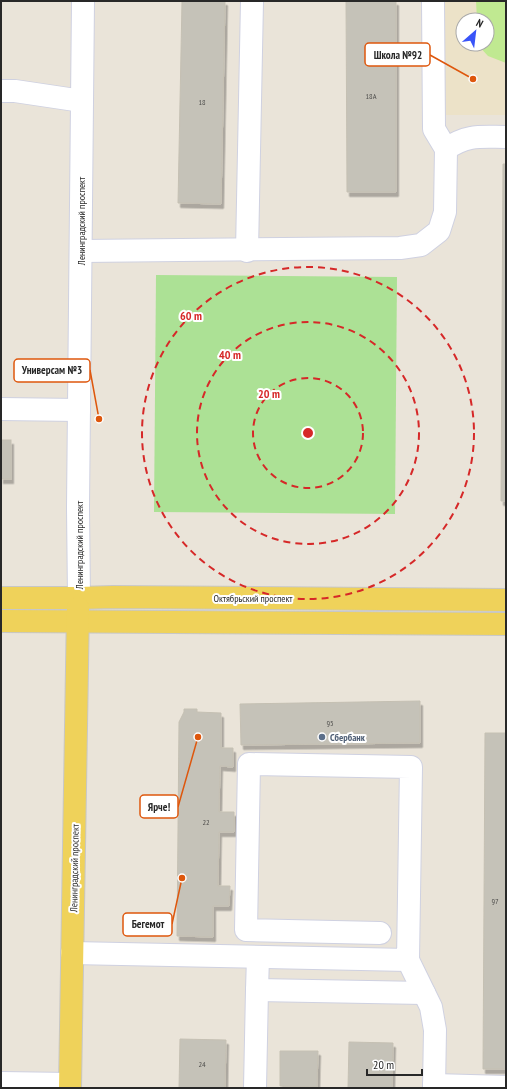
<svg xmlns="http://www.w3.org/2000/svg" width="507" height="1089" font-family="'PT Sans Narrow',sans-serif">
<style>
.education{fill:#ece2c8;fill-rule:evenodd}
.green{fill:#ace195}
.pitch{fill:#c0e991}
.building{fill:#c5c2b8;stroke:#c5c0b3;filter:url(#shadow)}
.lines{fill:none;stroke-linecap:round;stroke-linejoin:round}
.minor-casing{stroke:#cfd1e1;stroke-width:24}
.major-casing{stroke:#c7c7c7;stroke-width:24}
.minor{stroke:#fff;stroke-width:22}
.major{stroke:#efd25a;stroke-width:22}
.ring{fill:none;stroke:#d62828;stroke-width:2;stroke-dasharray:7 5}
.service-dot{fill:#5c6f8a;stroke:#fff;stroke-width:1.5}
.labels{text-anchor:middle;stroke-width:4;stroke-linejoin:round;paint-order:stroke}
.number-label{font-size:8px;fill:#4f4e4c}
.street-label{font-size:10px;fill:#282828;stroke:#fff}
.service-label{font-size:10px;font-weight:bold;fill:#4e5e75;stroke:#fff;text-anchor:start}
.centre{fill:#d62828;stroke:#fff;stroke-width:2}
.ring-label{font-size:12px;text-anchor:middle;font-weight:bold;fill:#d62828;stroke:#fff;stroke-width:4;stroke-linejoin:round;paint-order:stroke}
.leader{fill:none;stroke:#de570d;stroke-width:1.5}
.callout-dot{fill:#de570d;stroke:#fff;stroke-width:1.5}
.callout{fill:#fff;stroke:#de570d;stroke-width:1.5}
.callout-label{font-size:11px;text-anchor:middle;font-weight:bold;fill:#282828}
</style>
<defs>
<filter id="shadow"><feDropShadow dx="2.5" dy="4.5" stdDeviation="0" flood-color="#0004"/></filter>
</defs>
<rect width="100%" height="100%" fill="#eae4d9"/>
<path class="education" d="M440 1H506V115H440ZM463 20H487V44H463Z"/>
<polygon class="green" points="156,275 397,277 395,514 154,512"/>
<polygon class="pitch" points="476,1 506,1 506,63 488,56 477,44 487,44 487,20 477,20"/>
<g class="building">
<polygon points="182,1 225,1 221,204 178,203"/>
<polygon points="346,1 396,1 396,192 347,192"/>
<polygon points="503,164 506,164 506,501 501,501"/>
<rect x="1" y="440" width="10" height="39"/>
<polygon points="420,701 420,743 241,745 240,704"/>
<polygon points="184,709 197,709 197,712 221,713 221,748 233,748 233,767 220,766 219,812 234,812 234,832 219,832 218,886 230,886 229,906 213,906 213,937 177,936 179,722 184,712"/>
<polygon points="485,733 506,733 506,1069 483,1069"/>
<polygon points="180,1039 226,1040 225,1088 179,1088"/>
<polygon points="349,1042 393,1043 392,1088 348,1088"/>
<polygon points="280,1051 318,1051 317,1087 280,1086"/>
</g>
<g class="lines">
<defs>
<g id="minor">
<polyline points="1,91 15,91 82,101"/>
<path d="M446 149C468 134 481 137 506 137"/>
<polyline points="81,251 400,248 421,245 439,231 445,212 446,149 434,129 433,1"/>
<polyline points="247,251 252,1"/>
<polyline points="1,409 79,410"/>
<polyline points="79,598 78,508 83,1"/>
<polyline points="72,953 408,960 411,767 249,764 246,930 380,933"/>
<polyline points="258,957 257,990 424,993"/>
<polyline points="408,960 431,1007 435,1030 434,1088"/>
<polyline points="1,1083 70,1084"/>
<polyline points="434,1085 506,1087"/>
<polyline points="255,1088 257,990"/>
</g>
<g id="major">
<polyline points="1,598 79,598 113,597 506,600"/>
<polyline points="1,621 506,624"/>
<polyline points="70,1088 78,608"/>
</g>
</defs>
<use href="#minor" class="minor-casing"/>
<use href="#major" class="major-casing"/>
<use href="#minor" class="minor"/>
<use href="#major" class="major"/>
</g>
<g class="ring">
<circle cx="308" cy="433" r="55"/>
<circle cx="308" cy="433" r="111"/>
<circle cx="308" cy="433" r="166"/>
</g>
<circle class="service-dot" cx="322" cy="737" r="4"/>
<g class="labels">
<g class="number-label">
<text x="371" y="99">18А</text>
<text x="202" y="105">18</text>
<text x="330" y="726">95</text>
<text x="206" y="825">22</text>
<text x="495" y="904">97</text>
<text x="202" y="1067">24</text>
</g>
<g class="street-label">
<text transform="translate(81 221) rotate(-90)" y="4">Ленинградский проспект</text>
<text transform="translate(79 545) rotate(-90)" y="4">Ленинградский проспект</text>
<text x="253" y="602">Октябрьский проспект</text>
<text transform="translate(74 868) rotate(-89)" y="4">Ленинградский проспект</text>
</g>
<g class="service-label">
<text x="330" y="741">Сбербанк</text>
</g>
</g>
<circle cx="308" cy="433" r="6" class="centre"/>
<g class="ring-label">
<text x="191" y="320">60 m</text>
<text x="230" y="359">40 m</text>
<text x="269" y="398">20 m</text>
</g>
<path class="leader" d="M473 79L430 55M99 419L90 370M198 737L178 807M182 878L172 924"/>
<g class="callout-dot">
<circle cx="473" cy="79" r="4"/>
<circle cx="99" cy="419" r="4"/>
<circle cx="198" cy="737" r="4"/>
<circle cx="182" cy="878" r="4"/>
</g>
<g class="callout">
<rect x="365" y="43" width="65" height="23" rx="4"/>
<rect x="14" y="359" width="76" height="23" rx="4"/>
<rect x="140" y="795" width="38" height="23" rx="4"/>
<rect x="123" y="913" width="49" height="23" rx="4"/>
</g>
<g class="callout-label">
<text x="398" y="59">Школа №92</text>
<text x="52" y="374">Универсам №3</text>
<text x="159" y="811">Ярче!</text>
<text x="148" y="928">Бегемот</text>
</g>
<rect width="507" height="1089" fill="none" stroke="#282828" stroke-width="4"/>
<g transform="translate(475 32) rotate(28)"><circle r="19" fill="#ffffff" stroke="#a9a9a9"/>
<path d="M0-3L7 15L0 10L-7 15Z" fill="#3954f8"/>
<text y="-6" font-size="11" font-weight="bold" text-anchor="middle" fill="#282828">N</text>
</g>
<path d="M367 1069v6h55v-6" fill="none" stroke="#282828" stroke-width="2"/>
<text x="373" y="1069" font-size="12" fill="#282828" stroke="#ffffff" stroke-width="3" paint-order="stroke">20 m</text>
</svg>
